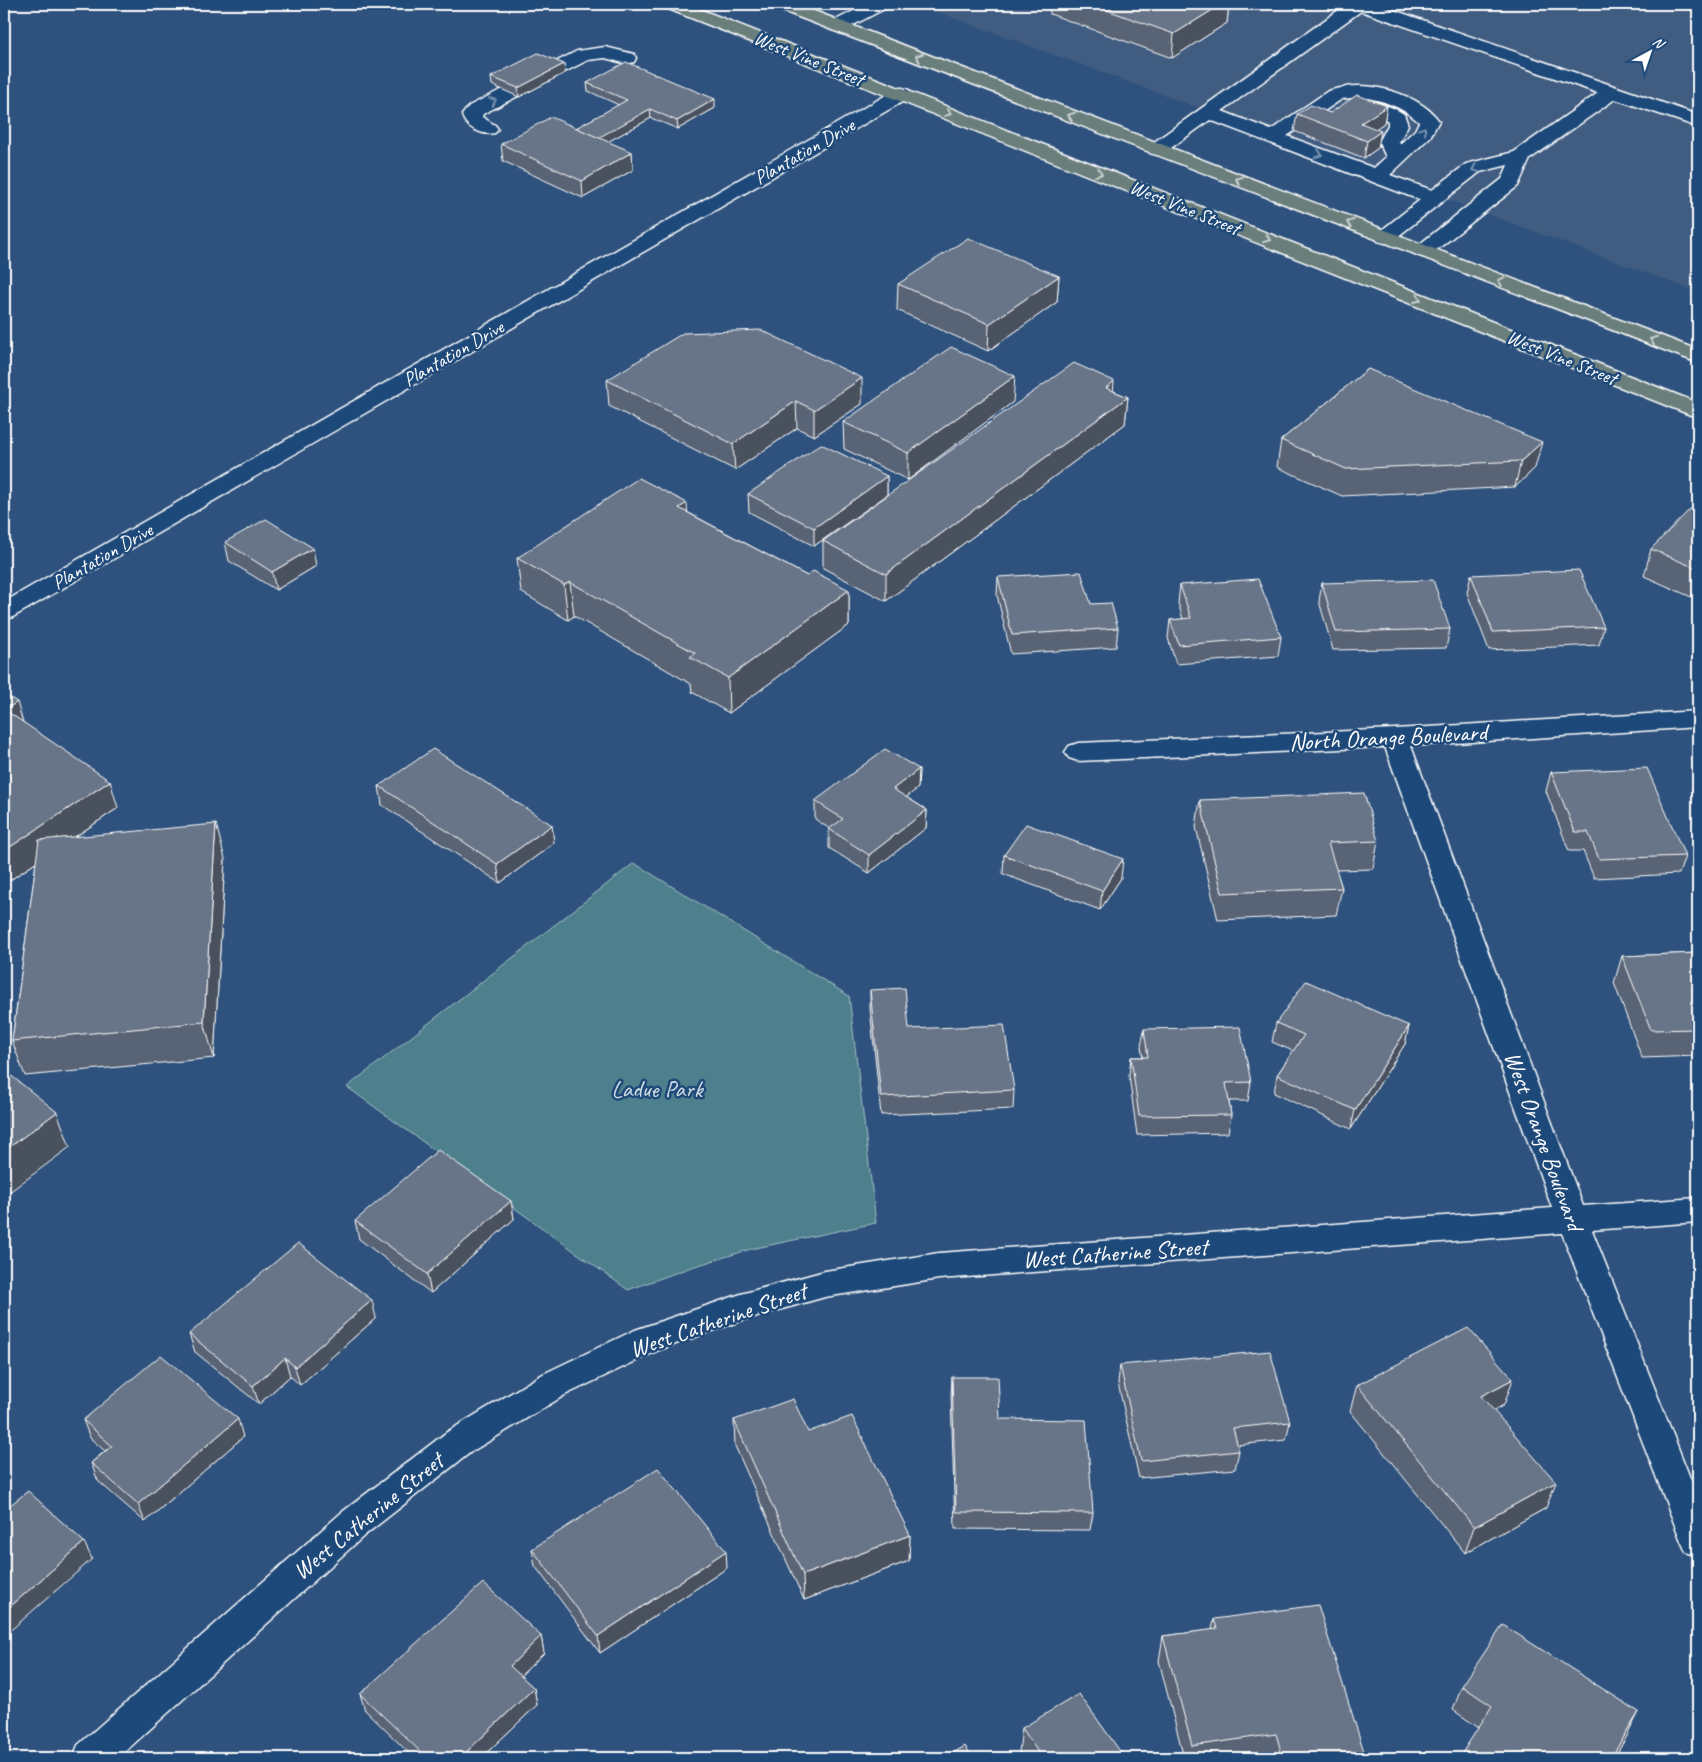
<svg xmlns="http://www.w3.org/2000/svg" width="1702" height="1762" font-family="Caveat,sans-serif">
<style>
.built{fill:#3f5c80}
.green{fill:#4d808c;stroke:#a6c0c6}
.lines{fill:none;stroke-linecap:round;stroke-linejoin:round}
.minor-casing{stroke:#fff;stroke-width:3}
.highway-casing{stroke:#fff;stroke-width:3}
.minor{fill:#1f4a7a;fill-rule:evenodd}
.highway{fill:#6a7f7c;fill-rule:evenodd}
.wall{fill:#596475;stroke:#fff}
.shaded-wall{fill:#49515f;stroke:#fff}
.building{fill:#687488;stroke:#fff}
.oneway{stroke:#cbd2d1}
.oneway2{stroke:#7992af}
.labels{text-anchor:middle;stroke-width:5;stroke-linejoin:round;paint-order:stroke}
.far-street-label{font-size:20px;fill:#fff;stroke:#1f4a7a}
.street-label{font-size:24px;fill:#fff;stroke:#1f4a7a}
.park-label{font-size:24px;fill:#d2dfe2;stroke:#1f4a7a}
</style>
<rect width="100%" height="100%" fill="#2e527d"/>
<filter id="ink" filterUnits="userSpaceOnUse"><feTurbulence type="fractalNoise" baseFrequency=".02" numOctaves="2"/><feDisplacementMap in="SourceGraphic" scale="10" xChannelSelector="R" yChannelSelector="G"/><feConvolveMatrix kernelMatrix="1 2 1 2 8 2 1 2 1" color-interpolation-filters="sRGB"/></filter>
<g filter="url(#ink)">
<polygon class="built" points="916,4 1698,4 1698,292 1443,198"/>
<polygon class="green" points="634,863 849,996 876,1223 751,1249 689,1268 628,1290 347,1087"/>
<g class="lines">
<defs>
<g id="minor">
<polygon points="867,4 889,4 886,8 844,30 838,31 832,30 829,26 832,22"/>
<path d="M1347 4H1376L1698 115V127L1615 99 1530 159 1518 186 1430 255 1423 257 1416 255 1413 251 1416 247 1502 179 1508 165 1480 172 1392 241 1385 243 1378 241 1375 237 1378 233 1420 200 1210 120 1164 153 1157 155 1150 153 1147 149 1150 145ZM1361 11 1598 93 1514 152 1466 164 1432 190 1390 175 1430 137 1439 121C1423 98 1385 86 1359 86 1348 86 1339 88 1328 91L1271 130 1222 111ZM1359 97C1382 99 1402 107 1419 122L1415 130 1400 144 1399 142 1408 125 1404 114C1390 106 1374 99 1358 103L1356 107 1358 111 1379 115 1388 121V125L1379 142 1386 157 1374 168 1287 136 1342 99Z"/>
<path d="M605 47 634 54 636 58 634 62 627 64 605 58 588 60 483 114 482 117 495 125 498 129 495 133C483 136 465 128 462 115L469 106 577 51Z"/>
<polygon points="902,88 909,90 911,94 909,98 13,617 4,620 4,602 895,90"/>
<polygon points="1698,711 1698,727 1411,746 1583,1206 1698,1198 1698,1222 1592,1230 1698,1498 1698,1556 1686,1552 1681,1541 1562,1233 939,1279 825,1297 743,1320 659,1350 565,1395 471,1452 365,1535 118,1758 73,1758 78,1745 341,1513 447,1432 541,1375 635,1330 741,1294 825,1271 939,1253 1552,1208 1385,747 1078,761 1069,758 1065,752 1069,746 1078,743 1395,729"/>
</g>
<g id="highway">
<polygon points="663,4 687,4 1698,403 1698,418 666,8"/>
<polygon points="772,4 796,4 1698,350 1698,363 775,8"/>
</g>
</defs>
<use href="#minor" class="minor-casing"/>
<use href="#highway" class="highway-casing"/>
<use href="#minor" class="minor"/>
<use href="#highway" class="highway"/>
</g>
<g class="wall">
<polygon points="1050,4 1229,4 1227,23 1172,58 1050,14"/>
<polygon points="565,73 519,97 492,85 491,77"/>
<polygon points="587,83 715,108 678,129 651,118 607,142 632,152 633,170 583,198 503,161 501,144 576,128 619,105 588,91"/>
<polygon points="1387,106 1384,123 1376,129 1378,148 1364,158 1294,131 1297,114 1330,113"/>
<polygon points="1059,276 1057,302 988,351 897,310 898,284"/>
<polygon points="1368,369 1535,468 1515,487 1342,496 1277,467 1281,440"/>
<polygon points="607,380 862,404 814,436 797,428 735,470 609,406"/>
<polygon points="1114,391 1128,397 1125,424 886,601 823,568 823,541"/>
<polygon points="1013,402 908,480 844,449 843,422"/>
<polygon points="887,476 887,495 814,546 749,512 748,494"/>
<polygon points="1698,504 1698,600 1644,576 1651,549"/>
<polygon points="687,512 807,576 849,590 849,625 729,713 692,692 691,684 574,616 568,620 521,592 517,558"/>
<polygon points="225,542 316,566 276,590 229,561"/>
<polygon points="1471,575 1604,627 1599,645 1489,650 1467,593"/>
<polygon points="998,577 1091,604 1118,628 1116,647 1011,654 997,595"/>
<polygon points="1322,583 1450,629 1446,648 1333,650 1319,601"/>
<polygon points="1180,585 1281,637 1278,656 1176,664 1168,638 1170,620 1183,619 1178,603"/>
<polygon points="4,694 23,722 118,808 75,837 225,859 214,1058 25,1076 12,1041 36,863 4,884"/>
<polygon points="919,769 918,788 906,797 927,810 926,828 869,873 829,848 829,829 830,829 815,819 815,801"/>
<polygon points="1551,772 1685,856 1679,874 1594,878 1583,851 1569,851 1546,791"/>
<polygon points="379,786 554,843 500,883 382,805"/>
<polygon points="1200,800 1378,841 1373,869 1336,870 1342,888 1336,915 1218,920 1196,827"/>
<polygon points="1004,855 1121,878 1100,910 1003,874"/>
<polygon points="1698,953 1698,1056 1642,1058 1614,983 1622,956"/>
<polygon points="870,990 909,1029 1014,1090 1013,1109 881,1115 870,1008"/>
<polygon points="1276,1023 1409,1026 1405,1044 1351,1129 1274,1093 1277,1075 1293,1051 1272,1042"/>
<polygon points="1144,1029 1251,1082 1248,1101 1229,1101 1231,1115 1228,1133 1137,1135 1129,1076 1131,1057 1143,1057 1141,1047"/>
<polygon points="511,1201 514,1219 431,1293 359,1239 355,1221"/>
<polygon points="376,1318 300,1385 290,1376 259,1404 195,1352 189,1334"/>
<polygon points="1120,1365 1290,1422 1286,1440 1237,1445 1239,1451 1235,1469 1139,1478 1118,1383"/>
<polygon points="952,1377 1000,1419 1093,1513 1090,1530 955,1529 951,1395"/>
<polygon points="1357,1385 1504,1405 1494,1411 1546,1508 1465,1553 1350,1411"/>
<polygon points="83,1420 243,1437 145,1522 98,1481 91,1463 105,1451 90,1438"/>
<polygon points="734,1420 910,1535 909,1561 804,1600 735,1446"/>
<polygon points="532,1549 727,1568 600,1653 535,1566"/>
<polygon points="1214,1619 1366,1758 1184,1758 1159,1661 1163,1636 1212,1630"/>
<polygon points="541,1636 544,1653 520,1676 534,1688 537,1705 481,1758 414,1758 365,1710 360,1694"/>
<polygon points="1462,1686 1627,1736 1614,1758 1459,1758 1479,1728 1453,1710"/>
<polygon points="1022,1728 1125,1758 1023,1758 1019,1752"/>
</g>
<g class="shaded-wall">
<polygon points="1222,4 1229,4 1227,23 1172,58 1174,34"/>
<polygon points="564,64 565,73 519,97 518,88"/>
<polygon points="715,99 715,108 678,129 677,121"/>
<polygon points="1387,106 1384,123 1361,139 1361,123"/>
<polygon points="650,109 651,118 591,151 590,142"/>
<polygon points="1381,131 1378,148 1364,158 1367,141"/>
<polygon points="632,152 633,170 583,198 582,181"/>
<polygon points="1059,276 1057,302 988,351 989,324"/>
<polygon points="1015,376 1013,402 908,480 908,453"/>
<polygon points="862,378 862,404 814,436 814,410"/>
<polygon points="1114,381 1112,407 1106,388"/>
<polygon points="1128,397 1125,424 886,601 886,574"/>
<polygon points="796,401 797,428 735,470 733,444"/>
<polygon points="1542,442 1535,468 1515,487 1521,461"/>
<polygon points="887,476 887,495 814,546 814,528"/>
<polygon points="687,503 689,538 679,508"/>
<polygon points="313,548 316,566 276,590 272,572"/>
<polygon points="570,582 574,616 568,620 564,585"/>
<polygon points="849,590 849,625 729,713 728,678"/>
<polygon points="17,702 25,730 5,710"/>
<polygon points="919,769 918,788 893,808 893,789"/>
<polygon points="110,781 118,808 4,884 4,851"/>
<polygon points="927,810 926,828 869,873 869,855"/>
<polygon points="216,824 225,859 214,1058 204,1022"/>
<polygon points="552,825 554,843 500,883 497,864"/>
<polygon points="1123,859 1121,878 1100,910 1102,891"/>
<polygon points="1409,1026 1405,1044 1351,1129 1355,1110"/>
<polygon points="57,1112 70,1147 4,1196 4,1151"/>
<polygon points="511,1201 514,1219 431,1293 427,1274"/>
<polygon points="372,1300 376,1318 300,1385 295,1367"/>
<polygon points="285,1358 290,1376 259,1404 253,1386"/>
<polygon points="1513,1379 1504,1405 1472,1422 1481,1396"/>
<polygon points="238,1419 243,1437 145,1522 138,1504"/>
<polygon points="1556,1482 1546,1508 1465,1553 1474,1527"/>
<polygon points="910,1535 909,1561 804,1600 803,1575"/>
<polygon points="84,1542 92,1559 4,1636 4,1612"/>
<polygon points="726,1551 727,1568 600,1653 598,1636"/>
<polygon points="541,1636 544,1653 513,1683 510,1666"/>
<polygon points="534,1688 537,1705 481,1758 460,1758"/>
<polygon points="1639,1712 1627,1736 1614,1758 1611,1758"/>
</g>
<g class="building">
<polygon points="1090,4 1222,4 1174,34"/>
<polygon points="538,53 564,64 518,88 491,77"/>
<polygon points="626,62 715,99 677,121 650,109 598,138 576,128 627,100 587,83"/>
<polygon points="1357,95 1387,106 1361,123 1381,131 1367,141 1297,114 1311,105 1330,113"/>
<polygon points="551,117 632,152 582,181 501,144"/>
<polygon points="968,238 1059,276 989,324 898,284"/>
<polygon points="761,330 862,378 814,410 796,401 733,444 607,380 683,333"/>
<polygon points="951,347 1015,376 908,453 843,422"/>
<polygon points="1074,363 1114,381 1106,388 1128,397 886,574 823,541"/>
<polygon points="1368,369 1542,442 1521,461 1346,469 1281,440"/>
<polygon points="821,444 887,476 814,528 748,494"/>
<polygon points="639,478 687,503 679,508 807,576 813,571 849,590 728,678 690,657 695,653 570,582 564,585 517,558"/>
<polygon points="1696,503 1698,504 1698,569 1651,549"/>
<polygon points="266,519 313,548 272,572 225,542"/>
<polygon points="1579,570 1604,627 1493,632 1471,575"/>
<polygon points="1081,572 1091,604 1111,603 1118,628 1012,635 998,577"/>
<polygon points="1258,579 1281,637 1179,645 1170,620 1191,618 1180,585"/>
<polygon points="1433,580 1450,629 1336,632 1322,583"/>
<polygon points="4,694 17,702 5,710 110,781 4,851"/>
<polygon points="433,749 552,825 497,864 379,786"/>
<polygon points="885,749 919,769 893,789 927,810 869,855 829,829 843,819 815,801"/>
<polygon points="1647,768 1685,856 1599,859 1588,832 1575,832 1551,772"/>
<polygon points="1364,793 1378,841 1328,843 1342,888 1222,893 1200,800"/>
<polygon points="216,824 204,1022 12,1041 39,840"/>
<polygon points="1026,824 1123,859 1102,891 1004,855"/>
<polygon points="1698,953 1698,1029 1651,1030 1622,956"/>
<polygon points="1306,981 1409,1026 1355,1110 1277,1075 1304,1035 1276,1023"/>
<polygon points="905,988 909,1029 1004,1025 1014,1090 881,1097 870,990"/>
<polygon points="1240,1027 1251,1082 1226,1083 1231,1115 1139,1116 1131,1057 1148,1057 1144,1029"/>
<polygon points="4,1070 57,1112 4,1151"/>
<polygon points="438,1150 511,1201 427,1274 355,1221"/>
<polygon points="298,1243 372,1300 295,1367 285,1358 253,1386 189,1334"/>
<polygon points="1468,1328 1513,1379 1481,1396 1556,1482 1474,1527 1357,1385"/>
<polygon points="1270,1351 1290,1422 1233,1428 1239,1451 1141,1461 1120,1365"/>
<polygon points="161,1355 238,1419 138,1504 91,1463 112,1446 83,1420"/>
<polygon points="952,1377 998,1377 1000,1419 1086,1420 1093,1513 956,1512"/>
<polygon points="793,1399 808,1432 852,1416 910,1535 803,1575 734,1420"/>
<polygon points="658,1468 726,1551 598,1636 532,1549"/>
<polygon points="28,1491 84,1542 4,1612 4,1510"/>
<polygon points="483,1583 541,1636 510,1666 534,1688 460,1758 427,1758 360,1694"/>
<polygon points="1318,1605 1366,1758 1283,1758 1276,1734 1192,1746 1163,1636 1217,1629 1214,1619"/>
<polygon points="1503,1625 1639,1712 1611,1758 1459,1758 1492,1706 1462,1686"/>
<polygon points="1079,1694 1125,1758 1042,1758 1022,1728"/>
<polygon points="965,1746 973,1758 944,1758"/>
</g>
<defs><path id="oneway-chevron" d="M-2-3.5L2.5 0L-2 3.5" fill="none" stroke-width="1.6" stroke-linecap="round" stroke-linejoin="round" transform="scale(1.25)"/></defs>
<g class="oneway">
<use href="#oneway-chevron" transform="translate(919 57) rotate(-159)"/>
<use href="#oneway-chevron" transform="translate(948 113) rotate(22)"/>
<use href="#oneway-chevron" transform="translate(1071 116) rotate(-159)"/>
<use href="#oneway-chevron" transform="translate(1099 173) rotate(22)"/>
<use href="#oneway-chevron" transform="translate(1239 180) rotate(-159)"/>
<use href="#oneway-chevron" transform="translate(1350 223) rotate(-159)"/>
<use href="#oneway-chevron" transform="translate(1267 239) rotate(22)"/>
<use href="#oneway-chevron" transform="translate(1501 281) rotate(-159)"/>
<use href="#oneway-chevron" transform="translate(1418 299) rotate(22)"/>
<use href="#oneway-chevron" transform="translate(1653 340) rotate(-159)"/>
</g>
<g class="oneway2">
<use href="#oneway-chevron" transform="translate(493 101) rotate(-27)"/>
<use href="#oneway-chevron" transform="translate(1423 130) rotate(-56)"/>
<use href="#oneway-chevron" transform="translate(1319 154) rotate(21)"/>
<use href="#oneway-chevron" transform="translate(1475 169) rotate(155)"/>
</g>
</g>
<g class="labels">
<g class="far-street-label">
<text transform="translate(809 58) rotate(22)" y="7">West Vine Street</text>
<text transform="translate(804 151) rotate(-30)" y="7">Plantation Drive</text>
<text transform="translate(1185 207) rotate(22)" y="7">West Vine Street</text>
<text transform="translate(453 353) rotate(-30)" y="7">Plantation Drive</text>
<text transform="translate(1562 357) rotate(22)" y="7">West Vine Street</text>
<text transform="translate(102 556) rotate(-30)" y="7">Plantation Drive</text>
</g>
<g class="street-label">
<text transform="translate(1388 737) rotate(-3)" y="8">North Orange Boulevard</text>
<text transform="translate(1544 1141) rotate(70)" y="8">West Orange Boulevard</text>
<text transform="translate(1115 1253) rotate(-4)" y="8">West Catherine Street</text>
<text transform="translate(718 1320) rotate(-19)" y="8">West Catherine Street</text>
<text transform="translate(368 1516) rotate(-39)" y="8">West Catherine Street</text>
</g>
<g class="park-label">
<text x="657" y="1097">Ladue Park</text>
</g>
</g>
<rect width="1702" height="1762" fill="none" stroke="#1f4a7a" stroke-width="20"/>
<rect x="10" y="10" width="1682" height="1742" fill="none" stroke="#fff" stroke-width="2" filter="url(#ink)"/>
<g transform="translate(1650 52) rotate(40)" stroke="#1f4a7a" stroke-width="4" paint-order="stroke">
<path d="M0-4L9 19L0 12L-9 19Z" fill="#ffffff"/>
<text y="-8" font-size="14" font-weight="bold" text-anchor="middle" fill="#ffffff">N</text>
</g>
</svg>
